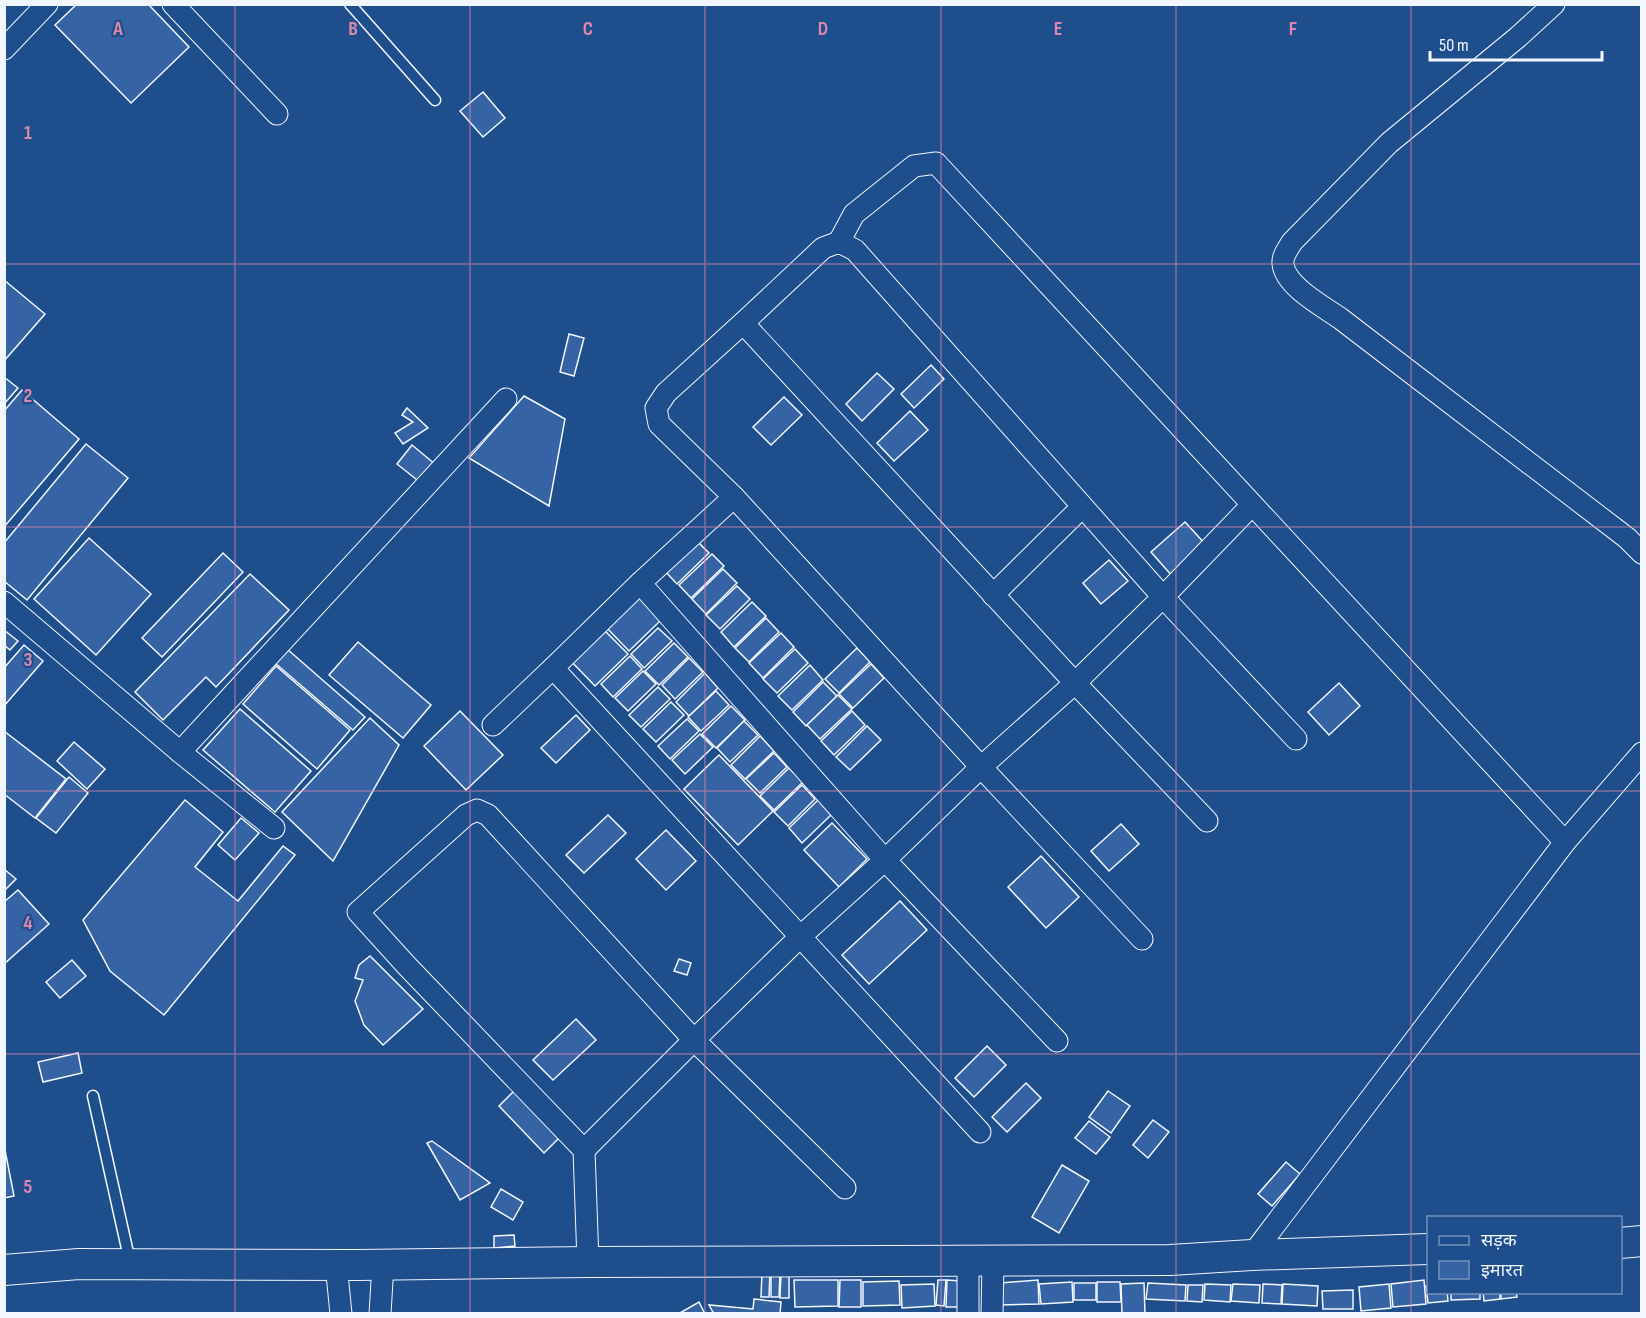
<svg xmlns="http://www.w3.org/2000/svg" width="1646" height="1318" font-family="'Sofia Sans Condensed','Noto Sans Devanagari',sans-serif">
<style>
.building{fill:#3563a3;stroke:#f2f6ff;stroke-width:1.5}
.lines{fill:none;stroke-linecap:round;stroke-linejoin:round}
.service-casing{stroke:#f2f6ff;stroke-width:13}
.minor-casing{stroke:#f2f6ff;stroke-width:23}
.secondary-casing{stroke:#f2f6ff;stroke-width:32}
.service{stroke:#1f4e8c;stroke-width:10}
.minor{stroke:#1f4e8c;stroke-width:21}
.secondary{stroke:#1f4e8c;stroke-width:30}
.grid{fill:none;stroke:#da87ad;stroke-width:1.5;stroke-opacity:0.55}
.grid-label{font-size:20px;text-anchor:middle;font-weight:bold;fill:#da87ad;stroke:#1f4e8c;stroke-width:4.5;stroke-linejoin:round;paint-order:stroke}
</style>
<rect width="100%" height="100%" fill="#1f4e8c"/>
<g class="building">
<polygon points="77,4 148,4 189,47 131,103 55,25"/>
<polygon points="483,92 505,118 483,137 460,111"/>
<polygon points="4,280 45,314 4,361"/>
<polygon points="569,334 584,338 574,376 560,372"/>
<polygon points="931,365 944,379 914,408 901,394"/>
<polygon points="877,373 894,389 862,421 846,404"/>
<polygon points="4,377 18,388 4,404"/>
<polygon points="22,390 79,439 4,527 4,411"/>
<polygon points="524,396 565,419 549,506 469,458"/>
<polygon points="784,397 802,415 771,445 753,427"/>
<polygon points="407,408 428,428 403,444 395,433 413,422 402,415"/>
<polygon points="910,411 928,430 894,461 877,443"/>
<polygon points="86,444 128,478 27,600 4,581 4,543"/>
<polygon points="412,445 436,465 421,483 397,464"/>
<polygon points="1185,522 1207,546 1173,577 1151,552"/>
<polygon points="89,538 151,594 96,655 34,599"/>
<polygon points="695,539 709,553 677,584 663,569"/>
<polygon points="223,553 243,572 162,657 142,638"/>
<polygon points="712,554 724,566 691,598 679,585"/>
<polygon points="1109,560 1128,581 1101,604 1083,583"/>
<polygon points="723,569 737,583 706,614 692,599"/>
<polygon points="250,574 289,610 216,687 206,677 163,720 135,692"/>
<polygon points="737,586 750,599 720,629 706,615"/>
<polygon points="635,593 661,620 629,651 603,624"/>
<polygon points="752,602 766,616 734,647 721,632"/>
<polygon points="766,618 779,632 749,662 735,648"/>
<polygon points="600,626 628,654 595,686 568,658"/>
<polygon points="658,628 672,641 644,668 631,654"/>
<polygon points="4,630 18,641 10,650 4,645"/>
<polygon points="781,633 794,647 763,678 749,663"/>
<polygon points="358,642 431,705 403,738 329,675"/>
<polygon points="674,643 688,657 659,685 645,671"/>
<polygon points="24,645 43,661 4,706 4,668"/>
<polygon points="857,648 870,662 839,693 825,679"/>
<polygon points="287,649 365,717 353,730 275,663"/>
<polygon points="795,649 808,663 777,693 763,679"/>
<polygon points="630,656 642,669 613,697 601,684"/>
<polygon points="689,658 703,672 675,699 662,685"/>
<polygon points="871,664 884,678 853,708 839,694"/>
<polygon points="810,665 823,680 792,710 778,696"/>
<polygon points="276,666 350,730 317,769 243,704"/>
<polygon points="643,671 656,684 628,711 615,698"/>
<polygon points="705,673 718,688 689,716 676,702"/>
<polygon points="823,682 837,696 806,726 793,712"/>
<polygon points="1339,683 1360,706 1329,735 1308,712"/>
<polygon points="658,687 670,699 641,727 629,715"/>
<polygon points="716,691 729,705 701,731 688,717"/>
<polygon points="838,695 852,709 820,739 807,725"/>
<polygon points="671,702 684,715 656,742 643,729"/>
<polygon points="731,706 745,720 716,748 702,734"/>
<polygon points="240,709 311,771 275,812 203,750"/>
<polygon points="460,711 503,755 466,790 424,746"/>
<polygon points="852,711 865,725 834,755 821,741"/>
<polygon points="576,715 590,730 556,763 541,748"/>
<polygon points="370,718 399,745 333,861 282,812"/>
<polygon points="687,719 699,731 670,759 658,746"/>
<polygon points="744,721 758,735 730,762 717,748"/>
<polygon points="867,726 881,740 850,770 836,757"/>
<polygon points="4,731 66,779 35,818 4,794"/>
<polygon points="700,734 713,747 685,774 672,760"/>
<polygon points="760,736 774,751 745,779 731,765"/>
<polygon points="74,742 105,769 87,789 57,761"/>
<polygon points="774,753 787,767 760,793 746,779"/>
<polygon points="719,755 773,811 738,845 684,789"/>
<polygon points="789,768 803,782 774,810 760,796"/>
<polygon points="69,777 88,793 56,833 36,818"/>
<polygon points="802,785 815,799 788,826 774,812"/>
<polygon points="185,800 223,832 195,867 238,901 283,846 295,855 164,1015 110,971 83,920"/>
<polygon points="818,800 831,815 802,843 789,828"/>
<polygon points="608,815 626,833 584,873 566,855"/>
<polygon points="241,818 259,833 235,860 218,845"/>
<polygon points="832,823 867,859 839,887 804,850"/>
<polygon points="1121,824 1139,844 1109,871 1091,851"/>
<polygon points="666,830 696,861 666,890 636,859"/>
<polygon points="1041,856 1079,897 1046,928 1008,887"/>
<polygon points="4,869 16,879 4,891"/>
<polygon points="18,890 49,924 4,964 4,902"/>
<polygon points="900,901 927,930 869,984 842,955"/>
<polygon points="370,956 423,1009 383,1045 364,1025 355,1001 363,980 355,978 359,965"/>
<polygon points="679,959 691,963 687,975 674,971"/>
<polygon points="72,960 86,976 60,998 46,982"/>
<polygon points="576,1019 596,1040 553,1080 533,1060"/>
<polygon points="987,1046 1006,1065 974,1097 955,1078"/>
<polygon points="78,1053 82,1073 43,1082 38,1062"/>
<polygon points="1026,1083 1041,1098 1007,1132 992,1117"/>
<polygon points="515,1090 560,1137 544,1153 499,1106"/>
<polygon points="1108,1091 1130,1106 1111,1133 1089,1117"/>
<polygon points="1153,1120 1169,1132 1148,1158 1133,1145"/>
<polygon points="1089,1121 1110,1137 1096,1154 1075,1138"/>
<polygon points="432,1141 490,1183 460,1200 427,1143"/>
<polygon points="4,1145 14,1196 4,1198"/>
<polygon points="1286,1162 1300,1174 1272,1206 1258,1194"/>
<polygon points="1062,1165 1089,1181 1059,1233 1032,1217"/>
<polygon points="501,1189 523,1202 513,1220 491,1207"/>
<polygon points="514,1235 515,1246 494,1248 494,1236"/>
<polygon points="762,1272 770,1272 769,1297 761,1297"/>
<polygon points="771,1272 780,1272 779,1297 771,1297"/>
<polygon points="781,1273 789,1273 789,1298 780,1298"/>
<polygon points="794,1280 838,1280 838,1306 795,1307"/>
<polygon points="840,1280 861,1280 861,1307 839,1307"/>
<polygon points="938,1280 946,1280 944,1306 936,1305"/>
<polygon points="947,1280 960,1281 959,1307 946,1307"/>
<polygon points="1038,1280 1039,1304 1001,1305 1001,1283"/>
<polygon points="1424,1280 1426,1304 1393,1307 1391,1284"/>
<polygon points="899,1281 900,1305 863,1306 863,1282"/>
<polygon points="1072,1282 1073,1302 1041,1304 1039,1284"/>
<polygon points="1097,1282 1120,1282 1121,1302 1097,1302"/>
<rect x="1074" y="1283" width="22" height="17"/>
<polygon points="1144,1283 1145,1314 1122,1314 1121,1284"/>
<polygon points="1148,1283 1186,1285 1185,1301 1146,1299"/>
<polygon points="934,1284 935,1306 902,1308 901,1285"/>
<polygon points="1205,1284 1231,1285 1230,1302 1204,1300"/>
<polygon points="1233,1284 1260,1285 1259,1303 1231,1301"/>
<polygon points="1263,1284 1282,1285 1281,1304 1262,1303"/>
<polygon points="1283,1284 1318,1286 1317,1306 1282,1304"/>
<polygon points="1389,1284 1391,1308 1361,1311 1359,1287"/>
<polygon points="1188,1285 1203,1285 1202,1302 1187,1301"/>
<polygon points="1426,1286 1428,1286 1428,1292 1447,1292 1448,1301 1428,1303"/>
<polygon points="1353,1290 1353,1309 1323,1309 1322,1291"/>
<polygon points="1451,1292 1480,1292 1480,1299 1451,1300"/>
<polygon points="1483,1292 1500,1292 1500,1299 1484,1301"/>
<polygon points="1501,1292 1516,1292 1517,1297 1501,1299"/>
<polygon points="754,1299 781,1302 780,1314 714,1314 709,1305 753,1309"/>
<polygon points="699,1302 705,1314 678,1314"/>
</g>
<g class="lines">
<defs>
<g id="service">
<polyline points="350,4 435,100"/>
<polyline points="93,1096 130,1262"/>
</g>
<g id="minor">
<polyline points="173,4 277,114"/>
<path d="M1554 4 1518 37 1389 143 1292 242C1288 249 1282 256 1283 264 1285 286 1324 307 1341 319L1627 538 1642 553"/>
<polyline points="4,49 47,4"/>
<polyline points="839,242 854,214 914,166 936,163 1565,842"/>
<polyline points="743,323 1075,683 1207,821"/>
<polyline points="734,497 640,583 885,860 1057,1041"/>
<polyline points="1252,505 1163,597 1296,739"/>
<polyline points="993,595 1082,507"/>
<polyline points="4,602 180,752 274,828"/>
<polyline points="553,668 980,1132"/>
<polyline points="493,725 553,668 640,583"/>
<polyline points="180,752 506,399"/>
<polyline points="584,1150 694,1040 801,936 885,860 981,767 1075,683 1163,597 855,250 839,242 823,248 743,323 666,393 656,408 659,424 734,497 981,767 1142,939"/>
<polyline points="1252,1255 1565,842 1642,753"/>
<polyline points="968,1261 968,1314"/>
<polyline points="588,1262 584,1150 407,966 358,912 466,815 477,810 488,815 694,1040 845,1188"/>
<polyline points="336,1264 341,1314"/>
<polyline points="380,1314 383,1264"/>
<polyline points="992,1314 993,1261"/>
</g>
<g id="secondary">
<polyline points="1620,1243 1642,1241"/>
<polyline points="4,1270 79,1264 358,1265 588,1262 1170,1260 1252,1255 1428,1249"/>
</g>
</defs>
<use href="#service" class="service-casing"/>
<use href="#minor" class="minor-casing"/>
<use href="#secondary" class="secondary-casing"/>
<use href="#service" class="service"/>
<use href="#minor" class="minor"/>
<use href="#secondary" class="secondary"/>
</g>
<path class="grid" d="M235 4V1314M470 4V1314M705 4V1314M941 4V1314M1176 4V1314M1411 4V1314M4 264H1642M4 527H1642M4 791H1642M4 1054H1642"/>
<g class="grid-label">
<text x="118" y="35">A</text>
<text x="353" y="35">B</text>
<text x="588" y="35">C</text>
<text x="823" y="35">D</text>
<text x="1058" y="35">E</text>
<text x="1293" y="35">F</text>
<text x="28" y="139">1</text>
<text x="28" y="402">2</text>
<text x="28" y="666">3</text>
<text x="28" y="929">4</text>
<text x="28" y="1193">5</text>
</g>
<rect width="1646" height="1318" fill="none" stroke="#f2f6ff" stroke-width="12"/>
<rect x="1427" y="1216" width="195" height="78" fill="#1f4e8c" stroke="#7391ba" stroke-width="1.5"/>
<rect x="1439" y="1236" width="30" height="9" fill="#1f4e8c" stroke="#7391ba" stroke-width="1.5"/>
<text x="1481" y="1246" font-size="18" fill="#f2f6ff">सड़क</text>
<rect x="1439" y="1261" width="30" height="18" fill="#3563a3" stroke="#7391ba" stroke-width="1.5"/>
<text x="1481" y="1276" font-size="18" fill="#f2f6ff">इमारत</text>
<path d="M1430 51v9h172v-9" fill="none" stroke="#f2f6ff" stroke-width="3"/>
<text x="1439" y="51" font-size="18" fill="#f2f6ff" stroke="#1f4e8c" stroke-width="4.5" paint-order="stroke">50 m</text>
</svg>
